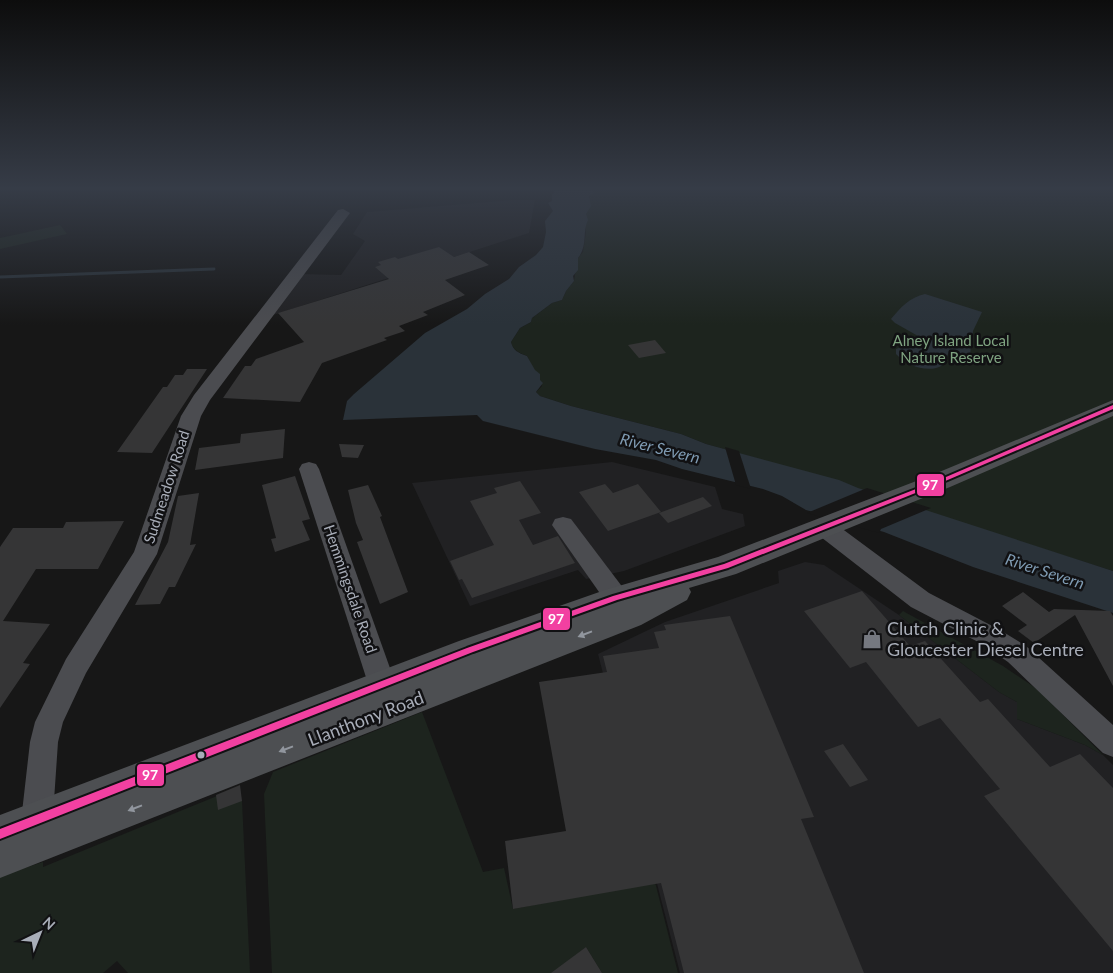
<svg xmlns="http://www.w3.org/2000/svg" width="1113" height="973" font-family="Lato,sans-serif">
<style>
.built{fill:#212123}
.green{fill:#1d241e}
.water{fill:#2a3239}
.pier{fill:#171717}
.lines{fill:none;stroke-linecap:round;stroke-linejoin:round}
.stream{stroke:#2a3239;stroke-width:3}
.building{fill:#353536}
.minor{fill:#4b4c50;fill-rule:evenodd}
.major{fill:#4d4f52;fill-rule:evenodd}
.bus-1-casing{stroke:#111113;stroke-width:4}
.bus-1{fill:#f240a1;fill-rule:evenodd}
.oneway{fill:#91969e}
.bus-dot{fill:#a8adb8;stroke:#111113;stroke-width:2}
.labels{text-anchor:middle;stroke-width:5;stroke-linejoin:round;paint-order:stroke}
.park-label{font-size:15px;fill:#7fa381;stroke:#111113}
.street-label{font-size:15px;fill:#a8adb8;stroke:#111113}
.water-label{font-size:16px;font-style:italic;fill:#7f9bb3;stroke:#111113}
.near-poi-label{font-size:18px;fill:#a8adb8;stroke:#111113;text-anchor:start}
.near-street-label{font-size:18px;fill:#a8adb8;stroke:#111113}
.line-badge{stroke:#111113;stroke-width:2}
.badge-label{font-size:14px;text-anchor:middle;font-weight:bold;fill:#fff}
</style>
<rect width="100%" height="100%" fill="#171717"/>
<g class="built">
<polygon points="512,200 535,200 529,233 270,316 300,274 341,275 365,241 353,234 367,212"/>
<polygon points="612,462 715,487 722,509 743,514 745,526 624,571 586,579 578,570 470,606 412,483"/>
<polygon points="805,562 824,565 899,615 999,692 1017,702 1017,719 1085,745 1103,755 1113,765 1113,973 680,973 598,654 665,622 779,583 778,571"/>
</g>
<g class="green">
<path d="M592 189H1113V571L756 458 706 444 681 434 571 406 540 396 536 392 542 386 527 356C519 353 513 350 511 342L520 328 531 322 532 318 552 303 562 300 566 291 574 281 578 258 583 252 586 232 585 214Z"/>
<polygon points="60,225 67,234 0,249 0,238"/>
<polygon points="903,611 1003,666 1037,689 1103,755 1085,745 1017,719 1017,702 999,692 899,615"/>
<polygon points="422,712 483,872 504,868 513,909 655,882 678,973 602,973 586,947 553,973 272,973 264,794 273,772"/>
<polygon points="217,796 242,801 250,973 128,973 117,961 103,973 0,973 0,876 43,862 43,867"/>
</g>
<g class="water">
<path d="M556 189H592L594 193 589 196 591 206 586 214 588 220C582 232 588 246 578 258V270L573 276 574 281 566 291 562 300 552 303 532 318 531 322 520 328 511 342C513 350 518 353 527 356L535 370 540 374V380L543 383 536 392 540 396 571 406 681 434 706 444 839 480 858 488 1113 571V613L973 567 884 532 806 510 782 496 763 489 682 469 656 460 595 449 483 421 477 415 343 420 347 401 354 394 425 333 467 309 485 294 509 279 519 267 536 255 543 247 546 232 545 221 553 211 548 203 552 201V195Z"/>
<path d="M925 294 982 312 973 331 970 355 949 352 943 365C929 374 907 366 896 354V349L918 340V336L895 323 891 319C900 308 910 297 925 294Z"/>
</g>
<g class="pier">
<polygon points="725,447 739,451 751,489 736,485"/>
<polygon points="867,488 931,508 881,529 879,533 807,513"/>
</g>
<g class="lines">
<polyline class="stream" points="0,277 214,269"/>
</g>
<g class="building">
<polygon points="439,247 454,257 469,252 489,265 445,280 465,295 423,312 428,315 399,326 405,331 384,338 387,340 322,363 300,402 223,398 245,366 251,366 256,359 304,342 278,313 389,279 375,267 381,265 378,262 395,257 398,259"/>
<polygon points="655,340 666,353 639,358 628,345"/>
<polygon points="187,369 207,369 152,453 117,452 163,387 167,387 175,375 183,375"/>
<polygon points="285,429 283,458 195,470 199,448 240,443 241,434"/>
<polygon points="339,444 364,445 358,458 342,457"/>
<polygon points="295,476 310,519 302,521 310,540 275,552 271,539 276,538 262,485"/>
<polygon points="520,481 541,513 519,520 533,545 558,536 575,563 472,598 462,579 459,580 450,561 494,545 470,501 497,493 494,488"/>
<polygon points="605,484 613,493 638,484 661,512 608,531 579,492"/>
<polygon points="368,485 382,516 380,517 408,592 380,604 357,542 363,540 356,523 348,490"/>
<polygon points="199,493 190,545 196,544 175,587 169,587 160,604 135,605 168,542 178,496"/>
<polygon points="703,497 712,506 668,523 659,513"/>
<polygon points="124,521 98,569 36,569 3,621 50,624 23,663 30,664 0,708 0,547 13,528 63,528 66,522"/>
<polygon points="862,591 910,646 925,641 980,702 988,699 1050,767 1080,754 1113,788 1113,951 984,796 1000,789 940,718 918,727 866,662 850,668 804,611"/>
<polygon points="1023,592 1049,612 1054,609 1110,611 1113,616 1113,686 1075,615 1034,643 1018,631 1027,625 1002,606"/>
<polygon points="730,616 814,817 801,819 864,973 684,973 661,883 513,909 505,841 566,831 539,682 607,672 603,656 659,648 654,632 666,630 664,625"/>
<polygon points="843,744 868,780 850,787 824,751"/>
<polygon points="240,785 242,801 218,810 216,795"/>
<polygon points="586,947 602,973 551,973"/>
</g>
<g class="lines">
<g class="minor">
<polygon points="343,209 350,213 210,400 201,416 157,554 86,673 63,722 58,742 52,830 47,841 36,846 25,841 20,830 30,742 35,722 66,659 134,552 181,416 194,395 338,210"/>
<polygon points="309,462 316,464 319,469 401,699 397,707 387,711 377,707 373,699 299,469 302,464"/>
<polygon points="563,517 571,519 636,605 639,612 636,619 627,622 618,619 552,525 555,519"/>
<polygon points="825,520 833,522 929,593 1000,630 1026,646 1113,725 1113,757 1103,753 1008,662 982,644 911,607 817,534 814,528 817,522"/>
</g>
<polygon class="major" points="1113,400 1113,416 950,487 736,574 689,588 691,592 687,600 641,625 0,878 0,815 459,641 605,590 718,557 932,475"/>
<defs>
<polygon id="bus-1" points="1113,405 1113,409 943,482 728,568 617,600 473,652 0,839 0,829 467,648 613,596 724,564 939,480"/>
</defs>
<use href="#bus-1" class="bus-1-casing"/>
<use href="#bus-1" class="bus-1"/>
</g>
<defs><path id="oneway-solid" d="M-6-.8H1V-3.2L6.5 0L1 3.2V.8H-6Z" transform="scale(1.25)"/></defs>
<g class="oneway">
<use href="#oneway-solid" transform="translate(585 634) rotate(159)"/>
<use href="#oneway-solid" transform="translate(286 749) rotate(159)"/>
<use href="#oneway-solid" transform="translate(135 808) rotate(159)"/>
</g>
<linearGradient id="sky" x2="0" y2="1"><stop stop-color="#0d0d0d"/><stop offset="0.58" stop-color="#363c47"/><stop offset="1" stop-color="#363c47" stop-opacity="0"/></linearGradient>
<rect width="1113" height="325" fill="url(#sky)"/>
<defs>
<symbol id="shop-bare" viewBox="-9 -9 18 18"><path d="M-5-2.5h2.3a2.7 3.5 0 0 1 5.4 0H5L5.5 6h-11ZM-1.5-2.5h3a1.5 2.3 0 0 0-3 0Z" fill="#757880" stroke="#111113" stroke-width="2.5" paint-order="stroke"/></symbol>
</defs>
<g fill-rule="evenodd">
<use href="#shop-bare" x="858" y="625" width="28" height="28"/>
</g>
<circle class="bus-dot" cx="201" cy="755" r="4.5"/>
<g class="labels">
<g class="park-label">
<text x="951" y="346">Alney Island Local<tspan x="951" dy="17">Nature Reserve</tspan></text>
</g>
<g class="street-label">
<text transform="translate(167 487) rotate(-72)" y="5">Sudmeadow Road</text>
<text transform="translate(350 589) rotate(71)" y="5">Hemmingsdale Road</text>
</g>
<g class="water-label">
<text transform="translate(660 448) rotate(14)" y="6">River Severn</text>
<text transform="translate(1045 571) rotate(18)" y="6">River Severn</text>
</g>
<g class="near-poi-label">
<text x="887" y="635">Clutch Clinic &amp;<tspan x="887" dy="21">Gloucester Diesel Centre</tspan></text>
</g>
<g class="near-street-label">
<text transform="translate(366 719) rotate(-21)" y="6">Llanthony Road</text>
</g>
</g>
<g class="line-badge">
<rect x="916" y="473" width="29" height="24" rx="5" fill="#f240a1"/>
<rect x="542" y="607" width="29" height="24" rx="5" fill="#f240a1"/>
<rect x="136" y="763" width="29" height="24" rx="5" fill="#f240a1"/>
</g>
<g class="badge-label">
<text x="930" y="490">97</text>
<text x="556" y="624">97</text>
<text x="150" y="780">97</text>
</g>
<g transform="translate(40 933) rotate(43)" stroke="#111113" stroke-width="4" paint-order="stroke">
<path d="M0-4L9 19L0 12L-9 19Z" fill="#a8adb8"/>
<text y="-8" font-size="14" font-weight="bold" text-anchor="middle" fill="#a8adb8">N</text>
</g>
</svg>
